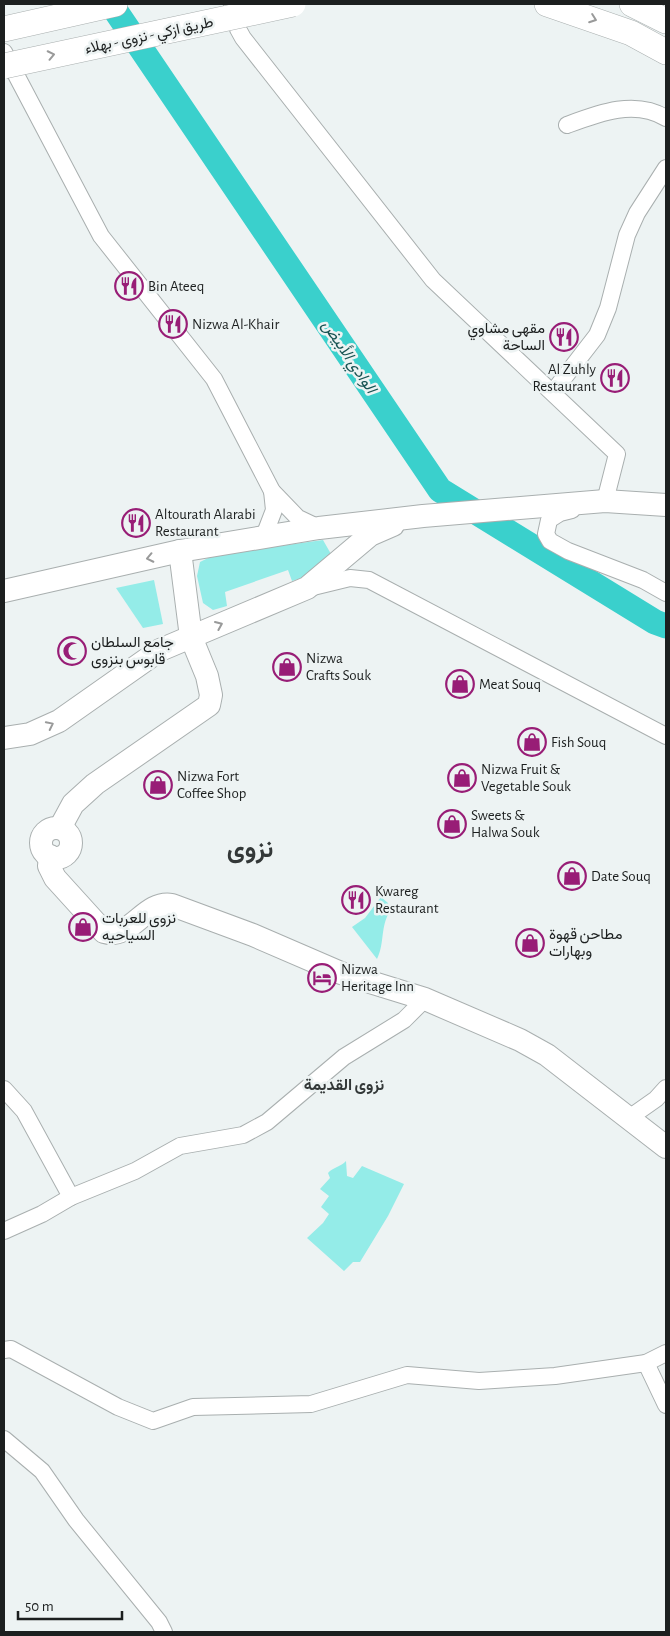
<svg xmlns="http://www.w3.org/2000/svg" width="670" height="1636" font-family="'Alegreya Sans',Vazirmatn,sans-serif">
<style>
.green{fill:#94ece8}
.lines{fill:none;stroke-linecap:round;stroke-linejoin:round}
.river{stroke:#3ad0cc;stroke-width:25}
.street-casing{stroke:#a9afaf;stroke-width:18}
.secondary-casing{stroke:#a9afaf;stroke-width:24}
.primary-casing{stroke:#a9afaf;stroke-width:26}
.street{stroke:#fff;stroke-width:16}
.secondary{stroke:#fff;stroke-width:22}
.primary{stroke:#fff;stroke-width:25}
.primary-bridge-casing{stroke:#a9afaf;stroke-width:26;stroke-linecap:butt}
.primary-bridge{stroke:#fff;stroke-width:25}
.oneway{stroke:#999a9a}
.labels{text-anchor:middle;stroke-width:5;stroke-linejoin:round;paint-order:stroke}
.street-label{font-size:15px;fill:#1c1f1f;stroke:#edf3f3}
.poi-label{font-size:15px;fill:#1c1f1f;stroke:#edf3f3;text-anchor:start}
.water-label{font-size:16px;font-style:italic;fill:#185453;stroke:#edf3f3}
.neighbourhood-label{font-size:16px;font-weight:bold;fill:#333838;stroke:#edf3f3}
.town-label{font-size:25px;font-weight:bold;fill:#333838;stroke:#edf3f3}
</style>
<rect width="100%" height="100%" fill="#edf3f3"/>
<g class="green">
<polygon points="323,540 331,554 318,573 292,581 288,570 225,592 227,606 213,610 203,603 197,576 200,562 214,555"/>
<polygon points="154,580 163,624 143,628 116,588"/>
<path d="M381 897 388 903 390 911C380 927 385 943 377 959L352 927 365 918Z"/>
<path d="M346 1161 347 1176 353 1178 362 1166 404 1184 388 1216 360 1262H353L344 1271 307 1238 323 1223 329 1214 321 1207 329 1196 320 1189 330 1178 328 1173C333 1167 341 1167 346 1161Z"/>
</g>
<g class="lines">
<polyline class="river" points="111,4 440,490 655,622 666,626"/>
<defs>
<g id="street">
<polyline points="232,4 238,29 243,38 433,280 617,454 605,501 595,504"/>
<polyline points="4,52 101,236 214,379 272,491 298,518 319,528"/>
<path d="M567 125C599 113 635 99 666 118"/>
<polyline points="553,392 597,335 608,308 627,235 637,213 666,168"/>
<polyline points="572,510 560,513 549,520 546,534 550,541 568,551 643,580 666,593"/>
<polyline points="264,536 274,510 272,491"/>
<polyline points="309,588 350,578 369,580 666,736"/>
<polyline points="4,1089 24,1111 71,1197"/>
<polyline points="629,1118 656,1099 666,1088"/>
<polyline points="4,1231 42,1214 71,1197 135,1171 180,1146 243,1135 267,1122 344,1057 404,1020 425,999"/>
<polyline points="4,1350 11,1349 118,1407 153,1421 193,1407 311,1404 407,1375 479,1381 555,1376 646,1363 666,1353"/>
<polyline points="646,1363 666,1405"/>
<polyline points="4,1439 42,1471 76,1520 159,1622 164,1632"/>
</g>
<g id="secondary">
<polyline points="4,591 180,551 319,528 423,516 605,501 666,505"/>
<polyline points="4,738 30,734 59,721 160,650 307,588 370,535 393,525"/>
<polyline points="60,828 73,804 95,784 209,705 211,695 207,676 191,637 180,551"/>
<circle cx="56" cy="843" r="15"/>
<path d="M50 856 49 866 55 878 104 932C132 940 144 900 172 905L253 935 341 973 425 999 520 1040 547 1055 666 1147"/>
</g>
<g id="primary">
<polyline points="547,4 631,33 666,52"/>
<polyline points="632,4 666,21"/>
<polyline points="4,29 115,4"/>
</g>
</defs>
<use href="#street" class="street-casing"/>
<use href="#secondary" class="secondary-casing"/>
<use href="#primary" class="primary-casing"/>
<use href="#street" class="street"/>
<use href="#secondary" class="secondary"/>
<use href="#primary" class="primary"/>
<defs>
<polyline id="primary-bridge" points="4,66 293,4"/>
</defs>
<use href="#primary-bridge" class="primary-bridge-casing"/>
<use href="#primary-bridge" class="primary-bridge"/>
</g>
<defs><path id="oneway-chevron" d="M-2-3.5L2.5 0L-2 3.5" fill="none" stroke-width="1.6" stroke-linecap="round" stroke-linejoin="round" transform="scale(1.25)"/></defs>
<g class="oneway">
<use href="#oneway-chevron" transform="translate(593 19) rotate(20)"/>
<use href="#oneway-chevron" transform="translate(51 55) rotate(-12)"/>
<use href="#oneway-chevron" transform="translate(150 558) rotate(168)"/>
<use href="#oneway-chevron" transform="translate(219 625) rotate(-23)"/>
<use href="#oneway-chevron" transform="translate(50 725) rotate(-26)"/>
</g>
<defs>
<symbol id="restaurant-ring" viewBox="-11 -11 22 22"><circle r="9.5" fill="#edf3f3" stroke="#981d76" stroke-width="1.5"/><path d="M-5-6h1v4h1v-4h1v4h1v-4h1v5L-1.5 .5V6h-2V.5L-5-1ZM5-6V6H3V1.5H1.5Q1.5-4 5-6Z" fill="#981d76"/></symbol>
<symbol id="mosque-ring" viewBox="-11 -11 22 22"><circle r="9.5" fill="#edf3f3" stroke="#981d76" stroke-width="1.5"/><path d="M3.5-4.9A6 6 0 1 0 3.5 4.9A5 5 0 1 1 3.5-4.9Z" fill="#981d76"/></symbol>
<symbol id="shop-ring" viewBox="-11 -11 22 22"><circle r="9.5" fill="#edf3f3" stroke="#981d76" stroke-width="1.5"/><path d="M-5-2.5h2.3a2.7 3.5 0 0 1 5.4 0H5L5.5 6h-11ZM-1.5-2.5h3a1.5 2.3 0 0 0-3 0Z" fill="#981d76"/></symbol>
<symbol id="hotel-ring" viewBox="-11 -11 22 22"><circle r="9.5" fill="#edf3f3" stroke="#981d76" stroke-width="1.5"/><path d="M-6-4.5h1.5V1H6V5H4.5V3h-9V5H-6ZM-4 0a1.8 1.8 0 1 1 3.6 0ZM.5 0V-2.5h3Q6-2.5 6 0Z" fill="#981d76"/></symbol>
</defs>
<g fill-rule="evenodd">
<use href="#restaurant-ring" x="113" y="270" width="32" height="32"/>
<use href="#restaurant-ring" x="157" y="308" width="32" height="32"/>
<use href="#restaurant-ring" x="548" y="321" width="32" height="32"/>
<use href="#restaurant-ring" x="599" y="362" width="32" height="32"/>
<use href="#restaurant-ring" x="120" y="507" width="32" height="32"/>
<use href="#mosque-ring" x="56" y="635" width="32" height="32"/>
<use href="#shop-ring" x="271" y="651" width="32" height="32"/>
<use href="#shop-ring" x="444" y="668" width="32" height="32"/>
<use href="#shop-ring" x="516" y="726" width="32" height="32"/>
<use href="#shop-ring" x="446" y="762" width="32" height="32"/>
<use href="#shop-ring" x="142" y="769" width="32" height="32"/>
<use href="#shop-ring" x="436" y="808" width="32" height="32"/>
<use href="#shop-ring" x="556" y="860" width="32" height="32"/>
<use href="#restaurant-ring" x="340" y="884" width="32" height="32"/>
<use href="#shop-ring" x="67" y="911" width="32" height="32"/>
<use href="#shop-ring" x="514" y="927" width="32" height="32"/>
<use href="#hotel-ring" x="306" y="962" width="32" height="32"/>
</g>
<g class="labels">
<g class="street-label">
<text transform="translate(149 35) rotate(-12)" y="5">طريق ازكي - نزوى - بهلاء</text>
</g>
<g class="poi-label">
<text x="148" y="291">Bin Ateeq</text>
<text x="192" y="329">Nizwa Al-Khair</text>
<text x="545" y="333" text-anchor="end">مقهى مشاوي<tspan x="545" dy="17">الساحة</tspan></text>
<text x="596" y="374" text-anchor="end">Al Zuhly<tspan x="596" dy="17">Restaurant</tspan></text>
<text x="155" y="519">Altourath Alarabi<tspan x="155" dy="17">Restaurant</tspan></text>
<text x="91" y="647">جامع السلطان<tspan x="91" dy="17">قابوس بنزوى</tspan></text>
<text x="306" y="663">Nizwa<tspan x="306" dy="17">Crafts Souk</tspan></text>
<text x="479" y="689">Meat Souq</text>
<text x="551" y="747">Fish Souq</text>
<text x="481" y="774">Nizwa Fruit &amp;<tspan x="481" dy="17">Vegetable Souk</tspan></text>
<text x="177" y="781">Nizwa Fort<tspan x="177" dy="17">Coffee Shop</tspan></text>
<text x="471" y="820">Sweets &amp;<tspan x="471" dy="17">Halwa Souk</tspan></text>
<text x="591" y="881">Date Souq</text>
<text x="375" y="896">Kwareg<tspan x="375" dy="17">Restaurant</tspan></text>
<text x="102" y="923">نزوى للعربات<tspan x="102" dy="17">السياحيه</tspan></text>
<text x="549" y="939">مطاحن قهوة<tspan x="549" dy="17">وبهارات</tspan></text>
<text x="341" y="974">Nizwa<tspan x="341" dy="17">Heritage Inn</tspan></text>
</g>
<g class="water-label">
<text transform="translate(350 356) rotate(56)" y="6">الوادي الأبيض</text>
</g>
<g class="neighbourhood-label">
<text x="344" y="1090">نزوى القديمة</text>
</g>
<g class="town-label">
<text x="250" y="857">نزوى</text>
</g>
</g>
<rect width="670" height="1636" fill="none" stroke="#1c1f1f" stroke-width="10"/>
<path d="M18 1611v8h104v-8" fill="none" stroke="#1c1f1f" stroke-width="2.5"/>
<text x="25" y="1611" font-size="15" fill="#1c1f1f" stroke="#edf3f3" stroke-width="4" paint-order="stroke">50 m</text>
</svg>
